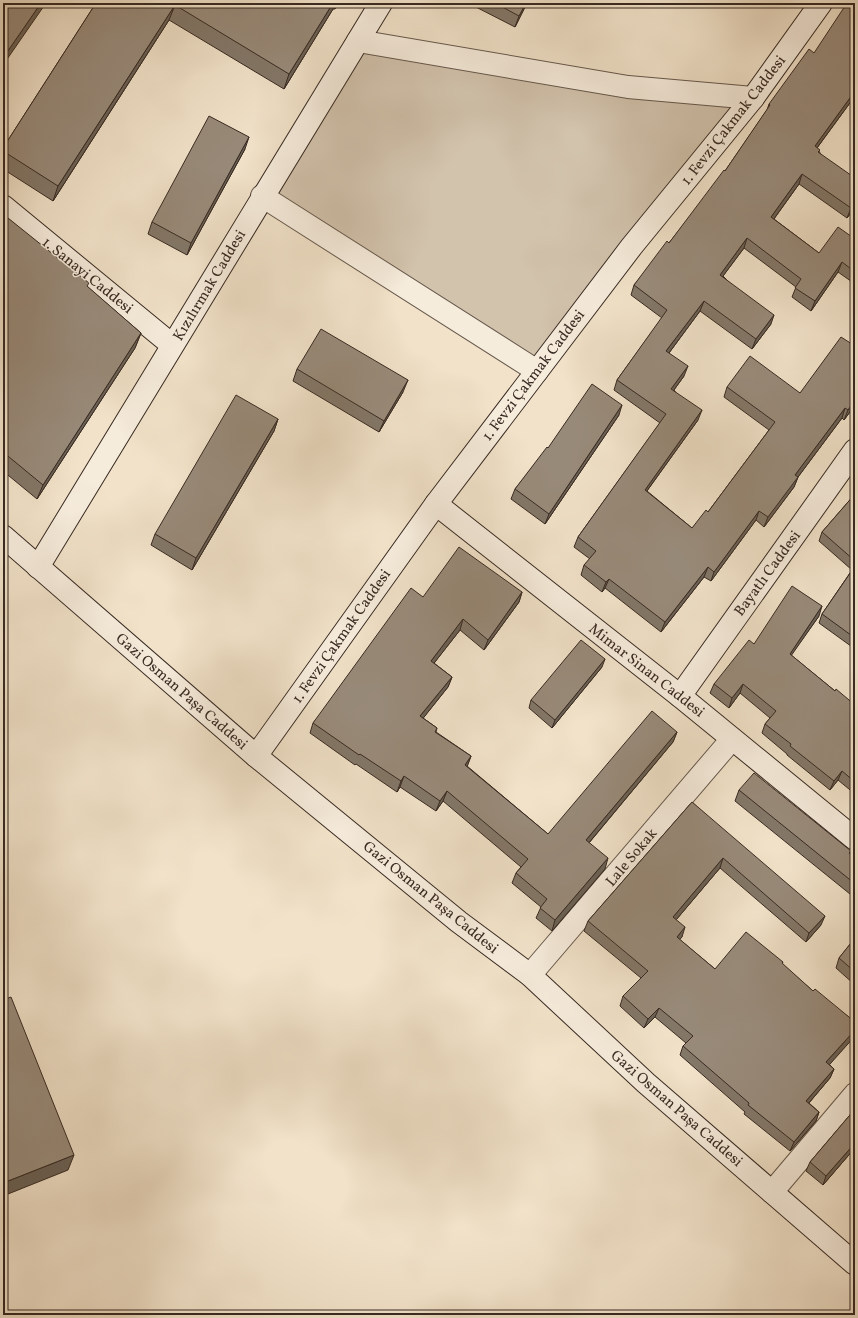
<svg xmlns="http://www.w3.org/2000/svg" width="858" height="1318" font-family="Vollkorn,serif">
<style>
.green{fill:#d2c3ad;stroke:#857668}
.lines{fill:none;stroke-linecap:round;stroke-linejoin:round}
.street-casing{stroke:#66584c;stroke-width:24}
.secondary-casing{stroke:#382a22;stroke-width:24}
.street{stroke:#f6ecdc;stroke-width:22}
.secondary{stroke:#f6ecdc;stroke-width:22}
.wall{fill:#837768;stroke:#382a22}
.shaded-wall{fill:#6a6155;stroke:#382a22}
.building{fill:#988a79;stroke:#382a22}
.labels{text-anchor:middle;stroke-width:3;stroke-linejoin:round;paint-order:stroke}
.street-label{font-size:15px;fill:#382a22;stroke:#f6ecdc}
</style>
<rect width="100%" height="100%" fill="#f1e2c9"/>
<filter id="stains"><feTurbulence type="fractalNoise" baseFrequency=".005" numOctaves="4"/><feColorMatrix values="0 0 0 0 .2 0 0 0 0 .09 0 0 0 0 .02 0 0 0 .5 -.17"/></filter>
<radialGradient id="worn" r=".72"><stop offset=".6" stop-color="#630" stop-opacity="0"/><stop offset="1" stop-color="#630" stop-opacity=".3"/></radialGradient>
<polygon class="green" points="358,41 753,98 537,371 262,196"/>
<g class="lines">
<defs>
<g id="street">
<polyline points="358,41 628,87 753,98"/>
<polyline points="262,196 537,371"/>
<polyline points="530,975 732,739"/>
<polyline points="772,1192 855,1094"/>
</g>
<g id="secondary">
<polyline points="3,206 172,345"/>
<polyline points="436,504 680,696 855,839"/>
<polyline points="3,536 256,756 459,922 530,975 646,1083 855,1264"/>
<polyline points="38,567 381,3"/>
<polyline points="680,696 855,450"/>
<polyline points="256,756 436,504 632,246 753,98 821,3"/>
</g>
</defs>
<use href="#street" class="street-casing"/>
<use href="#secondary" class="secondary-casing"/>
<use href="#street" class="street"/>
<use href="#secondary" class="secondary"/>
</g>
<g class="wall">
<polygon points="96,3 339,3 335,9 333,9 284,89 169,20 53,201 3,169 3,148"/>
<polygon points="468,3 527,3 515,27"/>
<polygon points="855,96 817,148 855,208 847,218 799,184 774,219 819,253 855,239 855,284 838,272 811,311 792,297 796,287 744,248 723,276 771,324 752,349 700,311 669,353 684,376 674,390 698,420 647,491 692,528 708,512 769,430 724,397 727,387 800,393 855,346 855,405 844,420 842,418 798,477 794,487 764,527 756,520 711,581 704,577 661,632 605,588 602,592 581,575 584,565 590,559 574,547 578,537 660,423 614,390 617,380 662,318 631,295 634,285 669,243 725,171 767,110 769,104"/>
<polygon points="245,149 187,255 148,234 152,222"/>
<polygon points="3,214 141,333 135,348 37,499 3,471"/>
<polygon points="297,369 403,392 379,432 293,381"/>
<polygon points="619,415 545,524 511,499 515,489 548,448"/>
<polygon points="278,419 274,431 192,570 151,545 155,534"/>
<polygon points="855,494 855,649 819,623 822,614 852,570 819,541 822,532"/>
<polygon points="522,592 519,602 484,650 460,630 434,663 452,677 448,687 423,718 437,728 436,732 471,756 467,766 548,834 677,732 673,742 589,843 605,869 552,931 536,918 541,907 512,883 516,873 521,867 443,801 436,811 400,787 397,792 356,764 355,765 310,733 313,723 423,597"/>
<polygon points="819,616 791,655 835,691 855,705 855,794 838,780 830,790 787,755 787,754 762,733 765,724 770,718 740,693 729,708 710,693 714,684 754,644"/>
<polygon points="602,667 552,728 529,708 531,700"/>
<polygon points="739,790 850,854 855,888 850,894 735,801"/>
<polygon points="692,802 821,925 806,942 720,868 676,920 682,937 679,939 715,969 783,962 782,964 813,991 853,1020 855,1014 855,1036 829,1064 834,1069 830,1078 809,1103 819,1112 816,1121 790,1151 744,1114 745,1112 680,1055 683,1046 686,1043 655,1017 644,1028 620,1006 623,996 641,978 584,931 588,921"/>
<polygon points="855,938 855,985 836,968 839,958"/>
<polygon points="855,1109 855,1150 854,1149 823,1185 806,1171 810,1162"/>
</g>
<g class="shaded-wall">
<polygon points="41,3 46,3 3,65 3,58"/>
<polygon points="333,3 335,3 333,9 284,89 289,74"/>
<polygon points="337,3 339,3 335,9"/>
<polygon points="526,3 527,3 515,27 519,16"/>
<polygon points="175,5 169,20 53,201 58,186"/>
<polygon points="855,91 855,96 811,156 815,146"/>
<polygon points="249,137 245,149 187,255 191,243"/>
<polygon points="802,174 799,184 768,227 771,217"/>
<polygon points="855,203 855,208 847,218 851,208"/>
<polygon points="747,238 744,248 717,284 720,275"/>
<polygon points="842,262 838,272 811,311 815,301"/>
<polygon points="704,301 700,311 663,361 666,351"/>
<polygon points="774,315 771,324 752,349 756,339"/>
<polygon points="141,333 135,348 37,499 43,485"/>
<polygon points="688,366 684,376 668,398 671,389"/>
<polygon points="408,380 403,392 379,432 384,421"/>
<polygon points="855,400 855,405 844,420 848,410"/>
<polygon points="622,405 619,415 545,524 549,514"/>
<polygon points="845,408 842,418 798,477 794,487 764,527 768,517 795,475"/>
<polygon points="702,410 698,420 641,499 645,490"/>
<polygon points="278,419 274,431 192,570 196,558"/>
<polygon points="759,511 756,520 711,581 714,572"/>
<polygon points="708,567 704,577 661,632 665,622"/>
<polygon points="609,579 605,588 602,592 606,582"/>
<polygon points="522,592 519,602 484,650 488,640"/>
<polygon points="822,606 819,616 786,663 790,654"/>
<polygon points="463,619 460,630 428,671 431,661"/>
<polygon points="605,659 602,667 552,728 555,720"/>
<polygon points="452,677 448,687 417,726 420,716"/>
<polygon points="743,684 740,693 729,708 732,698"/>
<polygon points="677,732 673,742 582,851 586,840"/>
<polygon points="471,756 467,767 465,765"/>
<polygon points="842,771 838,780 830,790 834,781"/>
<polygon points="404,776 400,787 397,792 401,781"/>
<polygon points="447,791 443,801 436,811 440,801"/>
<polygon points="608,858 605,869 552,931 555,920"/>
<polygon points="723,858 720,868 670,927 673,917"/>
<polygon points="855,882 855,888 850,894 854,883"/>
<polygon points="825,916 821,925 806,942 809,933"/>
<polygon points="685,927 682,937 673,947 677,937"/>
<polygon points="659,1008 655,1017 644,1028 648,1019"/>
<polygon points="855,1030 855,1036 823,1072 826,1062"/>
<polygon points="834,1069 830,1078 802,1111 806,1101"/>
<polygon points="819,1112 816,1121 790,1151 794,1142"/>
<polygon points="855,1143 855,1147 854,1149 823,1185 826,1176"/>
<polygon points="74,1155 68,1170 3,1196 3,1183"/>
</g>
<g class="building">
<polygon points="3,3 41,3 3,58"/>
<polygon points="96,3 333,3 289,74 175,5 58,186 3,151 3,148"/>
<polygon points="495,3 526,3 519,16"/>
<polygon points="847,3 855,3 855,91 815,146 820,150 818,152 855,178 855,203 851,208 802,174 771,217 819,253 838,227 855,239 855,272 842,262 815,301 795,288 801,279 747,238 720,275 774,315 756,339 704,301 666,351 688,366 671,389 702,410 645,490 692,528 706,510 708,512 775,422 727,387 750,356 800,393 841,337 855,346 855,400 848,410 845,408 795,475 798,477 768,517 759,511 714,572 708,567 665,622 609,579 606,582 584,565 596,551 578,537 666,414 617,380 667,310 634,285 667,241 669,243 724,170 725,171 770,105 769,104 809,49 814,53"/>
<polygon points="209,116 249,137 191,243 152,222"/>
<polygon points="3,214 89,283 87,286 141,333 43,485 3,452"/>
<polygon points="321,329 408,380 384,421 297,369"/>
<polygon points="592,384 622,405 549,514 515,489 547,447 548,448"/>
<polygon points="236,395 278,419 196,558 155,534"/>
<polygon points="855,494 855,561 822,532"/>
<polygon points="459,547 522,592 488,640 463,619 431,661 452,677 420,716 437,728 435,732 471,756 465,765 548,834 652,711 677,732 586,840 608,858 555,920 540,908 547,899 516,873 528,859 447,791 440,801 404,776 401,781 360,754 359,755 313,723 411,588 423,597"/>
<polygon points="855,566 855,638 822,614"/>
<polygon points="792,586 822,606 790,654 835,691 836,689 855,705 855,782 842,771 834,781 790,746 791,744 765,724 776,711 743,684 732,698 714,684 749,640 754,644"/>
<polygon points="581,640 605,659 555,720 531,700"/>
<polygon points="754,773 851,851 849,853 855,858 855,882 854,883 739,790"/>
<polygon points="692,802 825,916 809,933 723,858 673,917 685,927 677,937 715,969 746,932 783,962 782,963 813,991 815,989 855,1022 855,1030 826,1062 834,1069 806,1101 819,1112 794,1142 748,1105 749,1103 683,1046 693,1036 659,1008 648,1019 623,996 648,971 588,921"/>
<polygon points="855,938 855,972 839,958"/>
<polygon points="11,997 74,1155 3,1183 3,1000"/>
<polygon points="855,1109 855,1143 826,1176 810,1162"/>
</g>
<g class="labels">
<g class="street-label">
<text transform="translate(733 120) rotate(-52)" y="5">1. Fevzi Çakmak Caddesi</text>
<text transform="translate(88 275) rotate(39)" y="5">1. Sanayi Caddesi</text>
<text transform="translate(209 285) rotate(-59)" y="5">Kızılırmak Caddesi</text>
<text transform="translate(533 375) rotate(-53)" y="5">1. Fevzi Çakmak Caddesi</text>
<text transform="translate(767 573) rotate(-54)" y="5">Bayatlı Caddesi</text>
<text transform="translate(341 636) rotate(-55)" y="5">1. Fevzi Çakmak Caddesi</text>
<text transform="translate(647 670) rotate(38)" y="5">Mimar Sinan Caddesi</text>
<text transform="translate(182 691) rotate(41)" y="5">Gazi Osman Paşa Caddesi</text>
<text transform="translate(631 857) rotate(-50)" y="5">Lale Sokak</text>
<text transform="translate(431 897) rotate(39)" y="5">Gazi Osman Paşa Caddesi</text>
<text transform="translate(677 1108) rotate(41)" y="5">Gazi Osman Paşa Caddesi</text>
</g>
</g>
<rect width="858" height="1318" fill="none" stroke="#f1e2c9" stroke-width="16"/>
<rect x="4" y="4" width="850" height="1310" fill="none" stroke="#382a22" stroke-width="2"/>
<rect x="8" y="8" width="842" height="1302" fill="none" stroke="#382a22"/>
<rect width="100%" height="100%" filter="url(#stains)"/>
<rect width="100%" height="100%" fill="url(#worn)"/>
</svg>
